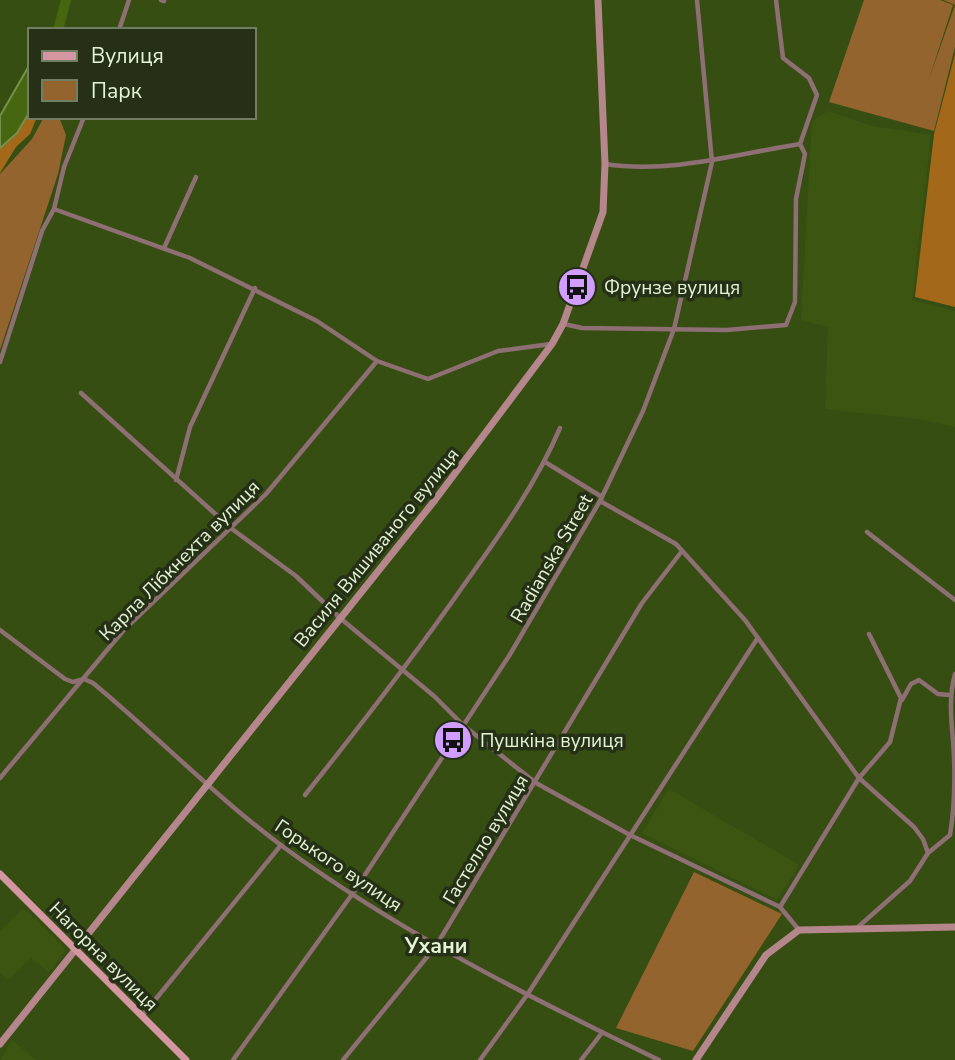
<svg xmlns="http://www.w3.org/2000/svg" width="955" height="1060" font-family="'Nunito Sans',sans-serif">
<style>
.built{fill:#3c5612}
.green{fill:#93642d}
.forest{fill:#a36819}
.water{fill:#476610;stroke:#76914b;stroke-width:2}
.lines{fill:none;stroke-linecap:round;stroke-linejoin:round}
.river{stroke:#476610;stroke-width:10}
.street{stroke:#8e6f74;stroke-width:4.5}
.secondary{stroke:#b6868d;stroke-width:7}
.primary{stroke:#d497a1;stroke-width:7}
.labels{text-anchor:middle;stroke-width:7;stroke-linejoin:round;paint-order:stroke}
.poi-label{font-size:19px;fill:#e5f4d5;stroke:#253017;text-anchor:start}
.street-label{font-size:19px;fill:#e5f4d5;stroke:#253017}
.neighbourhood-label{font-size:21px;font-weight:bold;fill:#e5f4d5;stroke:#253017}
</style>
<rect width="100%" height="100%" fill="#374e13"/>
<g class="built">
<polygon points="828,111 872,126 931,135 912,300 955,311 955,427 918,419 825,409 828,327 801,320 812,121"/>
<polygon points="669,789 799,865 777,900 642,833"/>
<polygon points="23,908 65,948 64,952 49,972 31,958 9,980 0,972 0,931"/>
<polygon points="12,1040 36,1060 0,1060"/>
</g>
<g class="green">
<polygon points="864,0 940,0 953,5 929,79 955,5 943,0 955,0 955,47 934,131 829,102"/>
<polygon points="44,117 59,117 66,135 58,174 0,350 0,174 32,139"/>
<polygon points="694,872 782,914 693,1051 616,1028"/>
</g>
<g class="forest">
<polygon points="955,54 955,307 915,297 934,134"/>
<polygon points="27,111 30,111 30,117 37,117 30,134 16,147 0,173 0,148 21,127"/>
</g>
<polygon class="water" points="30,64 30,111 17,133 0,148 0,116"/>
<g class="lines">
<polyline class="river" points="58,30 66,0"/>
<g class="street">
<polyline points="161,0 164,1"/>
<polyline points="119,30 129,0"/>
<path d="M605 164C671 174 736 154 800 144"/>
<polyline points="54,209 190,258 317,321 377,361 428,379 498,351 551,344"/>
<polyline points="164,248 196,177"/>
<polyline points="564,324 582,328 727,330 786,325 795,302 796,199 805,154 800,144 817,95 809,78 783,58 776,0"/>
<polyline points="0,362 42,231 54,209 64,167 84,117"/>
<polyline points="81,393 232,529 296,576 340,618 434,696 463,725 536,783 630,835 780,907 799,930"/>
<polyline points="545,462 602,497"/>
<polyline points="176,480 190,427 255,288"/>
<polyline points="600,501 676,544 745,620 859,778 914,827 923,839 928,853 910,881 858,927"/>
<polyline points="867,532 955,600"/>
<path d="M0 630 65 679 73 682 84 679 93 683C157 736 216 797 282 846 399 932 529 997 659 1060"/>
<polyline points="902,700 911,684 919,680 938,694 949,695"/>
<polyline points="0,778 123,631 266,494 377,361"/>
<path d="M305 795C361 725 415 655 466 582 501 533 536 484 560 428"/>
<path d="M928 853 950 835C954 811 955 782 954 757 953 728 947 703 955 674"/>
<polyline points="780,907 859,778 890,742 901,698 869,634"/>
<polyline points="142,1016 281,845"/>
<polyline points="233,1060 353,893 509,656 600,501 643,411 674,329 712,162 697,0"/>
<polyline points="343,1060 436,946 642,603 682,551"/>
<polyline points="480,1060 527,995 757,639"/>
<polyline points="581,1060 601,1034"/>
</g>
<g class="secondary">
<polyline points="0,1044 435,500 552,344 563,324 603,212 605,164 598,0"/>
<polyline points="696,1060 766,955 799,930 955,927"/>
</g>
<polyline class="primary" points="0,874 186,1060"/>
</g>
<defs>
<symbol id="bus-disc" viewBox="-11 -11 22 22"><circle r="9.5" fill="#d19dfe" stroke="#253017"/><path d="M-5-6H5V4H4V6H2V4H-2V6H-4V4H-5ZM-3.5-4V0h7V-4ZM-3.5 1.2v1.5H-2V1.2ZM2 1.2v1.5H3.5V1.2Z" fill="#111"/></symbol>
</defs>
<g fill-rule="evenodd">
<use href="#bus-disc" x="555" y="265" width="44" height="44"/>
<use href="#bus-disc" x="431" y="718" width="44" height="44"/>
</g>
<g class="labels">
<g class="poi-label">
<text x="604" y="294">Фрунзе вулиця</text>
<text x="480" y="747">Пушкіна вулиця</text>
</g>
<g class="street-label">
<text transform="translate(376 547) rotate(-51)" y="7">Василя Вишиваного вулиця</text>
<text transform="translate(551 558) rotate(-60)" y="7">Radianska Street</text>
<text transform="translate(179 560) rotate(-45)" y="7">Карла Лібкнехта вулиця</text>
<text transform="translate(485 839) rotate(-59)" y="7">Гастелло вулиця</text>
<text transform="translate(339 865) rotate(34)" y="7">Горького вулиця</text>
<text transform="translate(104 956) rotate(45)" y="7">Нагорна вулиця</text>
</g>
<g class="neighbourhood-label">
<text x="436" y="953">Ухани</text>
</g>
</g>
<rect x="28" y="28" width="228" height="91" fill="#253017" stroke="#727e63" stroke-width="2"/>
<rect x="42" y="51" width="35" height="10" fill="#d497a1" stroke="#727e63" stroke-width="2"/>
<text x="91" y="63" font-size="21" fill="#e5f4d5">Вулиця</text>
<rect x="42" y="80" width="35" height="21" fill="#93642d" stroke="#727e63" stroke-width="2"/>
<text x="91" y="98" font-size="21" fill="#e5f4d5">Парк</text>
</svg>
